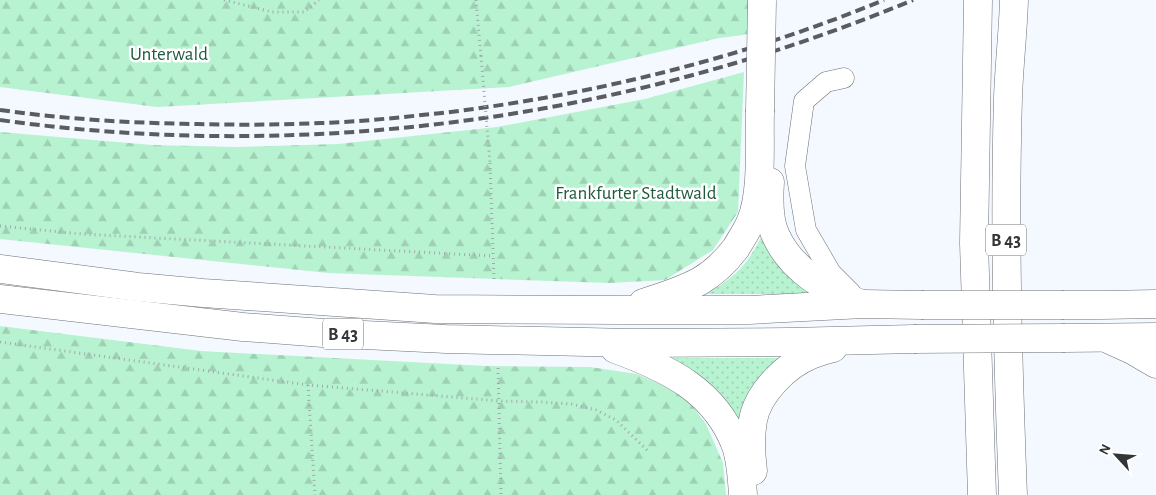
<svg xmlns="http://www.w3.org/2000/svg" width="1156" height="495" font-family="'Alegreya Sans',sans-serif">
<style>
.grass{fill:url(#grass-dots)}
.forest{fill:url(#forest-firs)}
.lines{fill:none;stroke-linecap:round;stroke-linejoin:round}
.minor-casing{stroke:#6c7177;stroke-width:21}
.highway-casing{stroke:#6c7177;stroke-width:29}
.path{stroke:#a4a7ad;stroke-width:3;stroke-dasharray:1 4;stroke-linecap:butt}
.minor{stroke:#fff;stroke-width:20}
.highway{stroke:#fff;stroke-width:28}
.rail{stroke:#5a5c60;stroke-width:4;stroke-dasharray:10 5;stroke-linecap:butt}
.highway-bridge-casing{stroke:#6c7177;stroke-width:29;stroke-linecap:butt}
.path-bridge{stroke:#a4a7ad;stroke-width:3;stroke-dasharray:1 4;stroke-linecap:butt}
.highway-bridge{stroke:#fff;stroke-width:28}
.labels{text-anchor:middle;stroke-width:5;stroke-linejoin:round;paint-order:stroke}
.shield{fill:#fff;stroke:#707274;stroke-width:1}
.shield-label{font-size:18px;font-weight:bold;fill:#333538}
.park-label{font-size:19px;fill:#205a3e;stroke:#fff}
</style>
<defs>
<pattern id="grass-dots" width="8" height="8" patternUnits="userSpaceOnUse" patternTransform="scale(1.25)"><rect width="8" height="8" fill="#b7f3d1"/><path d="M2 2h.1M6 6h.1" fill="none" stroke="#9ed1b4" stroke-width="1.8" stroke-linecap="round"/></pattern>
<pattern id="forest-firs" width="22" height="20" patternUnits="userSpaceOnUse" patternTransform="scale(1.25)"><rect width="22" height="20" fill="#b7f3d1"/><path d="M5 1l3.5 6h-7zM16 11l3.5 6h-7z" fill="#9ed1b4"/></pattern>
</defs>
<rect width="100%" height="100%" fill="#f4f8ff"/>
<g class="grass">
<path d="M764 231 818 294H707C715 289 723 284 730 278 746 266 756 248 764 231Z"/>
<polygon points="660,358 782,358 742,433"/>
</g>
<g class="forest">
<polygon points="0,0 751,0 751,34 719,38 509,87 157,107 0,87"/>
<polygon points="744,72 738,212 713,250 665,280 609,283 328,273 0,239 0,132 152,145 236,147 338,144 497,127 645,99"/>
<polygon points="0,326 201,351 486,366 590,367 637,374 667,387 690,403 706,424 723,463 726,495 0,495"/>
</g>
<g class="lines">
<defs>
<polyline id="minor" points="844,78 826,82 804,101 795,166 806,230 831,273 851,293"/>
<g id="highway">
<polyline points="978,0 974,243 982,495"/>
<path d="M770 182C769 197 769 222 776 236 792 271 826 289 859 303"/>
<polyline points="0,269 138,287 203,293 435,309 623,310 749,310 863,304 921,305"/>
<polyline points="0,299 243,327 323,333 446,339 631,343 789,342 914,339"/>
<path d="M643 303C662 297 682 291 700 281 714 273 726 261 736 248 741 239 747 231 751 221 763 192 759 144 760 112"/>
<polyline points="1064,305 1102,305 1156,304"/>
<polyline points="1065,338 1156,337"/>
<polyline points="1110,340 1132,350 1156,364"/>
<path d="M615 349C667 368 715 390 736 446 741 461 742 479 743 495"/>
<path d="M753 471C751 455 750 437 753 420 758 393 786 365 811 355 818 352 826 350 833 348"/>
<path d="M1013 495C1008 363 1004 230 1008 98 1009 66 1013 33 1014 0"/>
</g>
</defs>
<use href="#minor" class="minor-casing"/>
<use href="#highway" class="highway-casing"/>
<g class="path">
<polyline points="224,0 272,12 304,12 319,0"/>
<polyline points="476,0 481,56"/>
<polyline points="490,163 494,280"/>
<polyline points="0,226 82,234 493,256"/>
<polyline points="0,342 308,385 499,401 541,402 571,404 596,410 616,420 649,452"/>
<polyline points="498,368 501,495"/>
<polyline points="308,385 315,495"/>
</g>
<use href="#minor" class="minor"/>
<use href="#highway" class="highway"/>
<g class="rail">
<path d="M0 110C64 119 129 123 194 124 236 125 278 125 321 123 361 122 402 117 442 113 593 95 743 58 884 0"/>
<path d="M0 120C307 163 627 119 913 0"/>
</g>
<defs>
<g id="highway-bridge">
<polyline points="760,112 762,0"/>
<polyline points="921,305 1064,305"/>
<polyline points="914,339 1065,338"/>
</g>
</defs>
<use href="#highway-bridge" class="highway-bridge-casing"/>
<polyline class="path-bridge" points="481,56 490,163"/>
<use href="#highway-bridge" class="highway-bridge"/>
</g>
<g class="labels">
<g class="shield">
<rect x="986" y="224.5" width="40" height="31" rx="4"/>
<rect x="323" y="318.5" width="40" height="31" rx="4"/>
</g>
<g class="shield-label">
<text x="1006" y="246">B 43</text>
<text x="343" y="340">B 43</text>
</g>
<g class="park-label">
<text x="169" y="60">Unterwald</text>
<text x="636" y="199">Frankfurter Stadtwald</text>
</g>
</g>
<g transform="translate(1116 455) rotate(296)" stroke="#ffffff" stroke-width="4" paint-order="stroke">
<path d="M0-4L9 19L0 12L-9 19Z" fill="#333538"/>
<text y="-8" font-size="14" font-weight="bold" text-anchor="middle" fill="#333538">N</text>
</g>
</svg>
